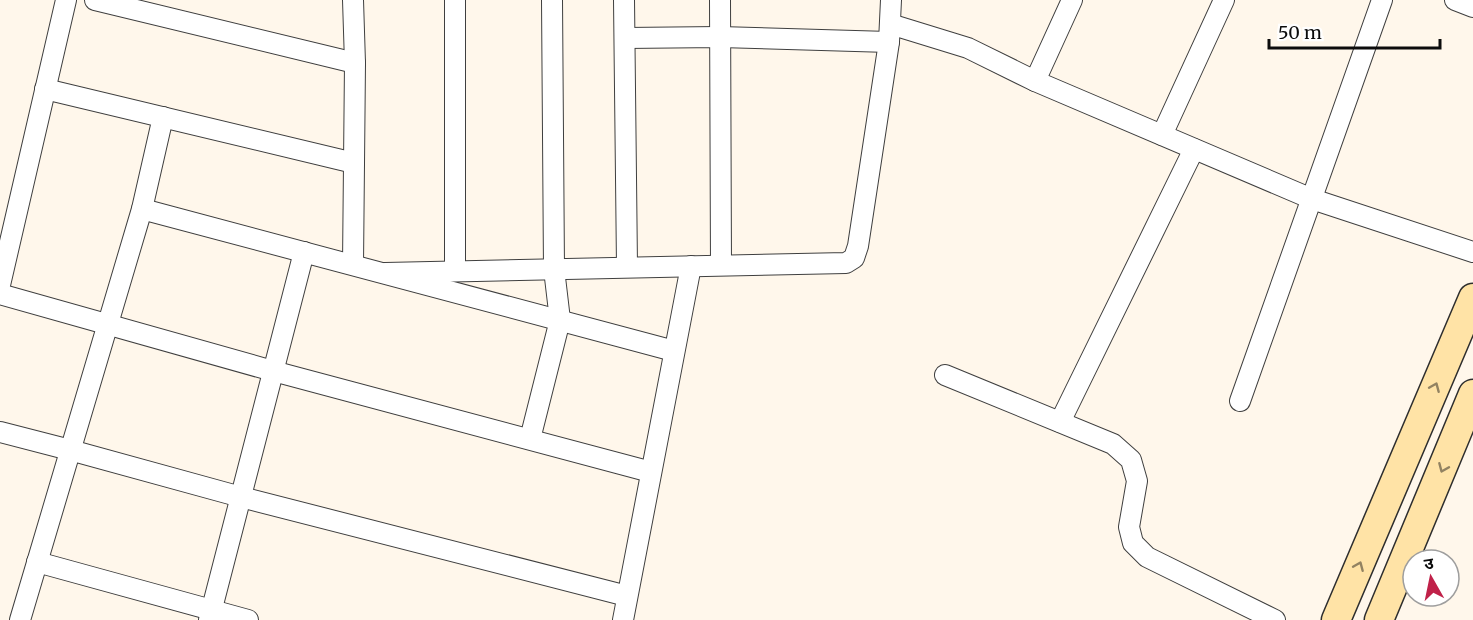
<svg xmlns="http://www.w3.org/2000/svg" width="1473" height="620" font-family="Merriweather,'Noto Sans Devanagari',serif">
<style>
.lines{fill:none;stroke-linecap:round;stroke-linejoin:round}
.street-casing{stroke:#3f3f3f;stroke-width:22}
.secondary-casing{stroke:#2e2e2e;stroke-width:31}
.street{stroke:#fff;stroke-width:20}
.secondary{stroke:#ffe3a6;stroke-width:28}
.oneway{stroke:#928261}
</style>
<rect width="100%" height="100%" fill="#fff7eb"/>
<g class="lines">
<defs>
<g id="street">
<polyline points="95,0 355,63"/>
<polyline points="624,0 627,267"/>
<polyline points="720,0 721,265"/>
<polyline points="1455,0 1473,7"/>
<polyline points="890,24 968,48 1035,81 1312,199 1473,252"/>
<polyline points="625,38 720,37 889,42"/>
<polyline points="1035,81 1072,0"/>
<polyline points="45,89 354,163"/>
<polyline points="1162,135 1224,0"/>
<polyline points="142,209 674,351"/>
<polyline points="353,264 355,63 353,0"/>
<polyline points="455,271 455,0"/>
<polyline points="385,273 846,263 854,258 858,246 889,42 891,0"/>
<polyline points="0,285 66,0"/>
<polyline points="0,294 273,371 651,472"/>
<polyline points="945,375 1113,444 1131,460 1137,481 1129,527 1133,543 1147,557 1275,620"/>
<polyline points="1240,401 1382,0"/>
<polyline points="1060,422 1194,149"/>
<polyline points="0,432 70,450 241,497 627,596"/>
<polyline points="530,439 560,320 554,269 552,0"/>
<polyline points="37,562 248,620"/>
<polyline points="20,620 142,209 163,117"/>
<polyline points="209,620 304,252"/>
<polyline points="623,620 691,266"/>
</g>
<g id="secondary">
<polyline points="1336,620 1473,298"/>
<polyline points="1379,620 1473,394"/>
</g>
</defs>
<use href="#street" class="street-casing"/>
<use href="#secondary" class="secondary-casing"/>
<use href="#street" class="street"/>
<use href="#secondary" class="secondary"/>
</g>
<defs><path id="oneway-chevron" d="M-2-3.5L2.5 0L-2 3.5" fill="none" stroke-width="1.6" stroke-linecap="round" stroke-linejoin="round" transform="scale(1.5)"/></defs>
<g class="oneway">
<use href="#oneway-chevron" transform="translate(1435 387) rotate(-67)"/>
<use href="#oneway-chevron" transform="translate(1443 468) rotate(113)"/>
<use href="#oneway-chevron" transform="translate(1359 566) rotate(-67)"/>
</g>
<g transform="translate(1431 578) rotate(351)"><circle r="28" fill="#ffffff" stroke="#9e9e9e" stroke-width="1.5"/>
<path d="M0-4.5L10 22L0 15L-10 22Z" fill="#c02149"/>
<text y="-9" font-size="16" font-weight="bold" text-anchor="middle" fill="#0c0c0c">उ</text>
</g>
<path d="M1269 39v9h171v-9" fill="none" stroke="#0c0c0c" stroke-width="3"/>
<text x="1278" y="39" font-size="18" fill="#0c0c0c" stroke="#ffffff" stroke-width="4.5" paint-order="stroke">50 m</text>
</svg>
